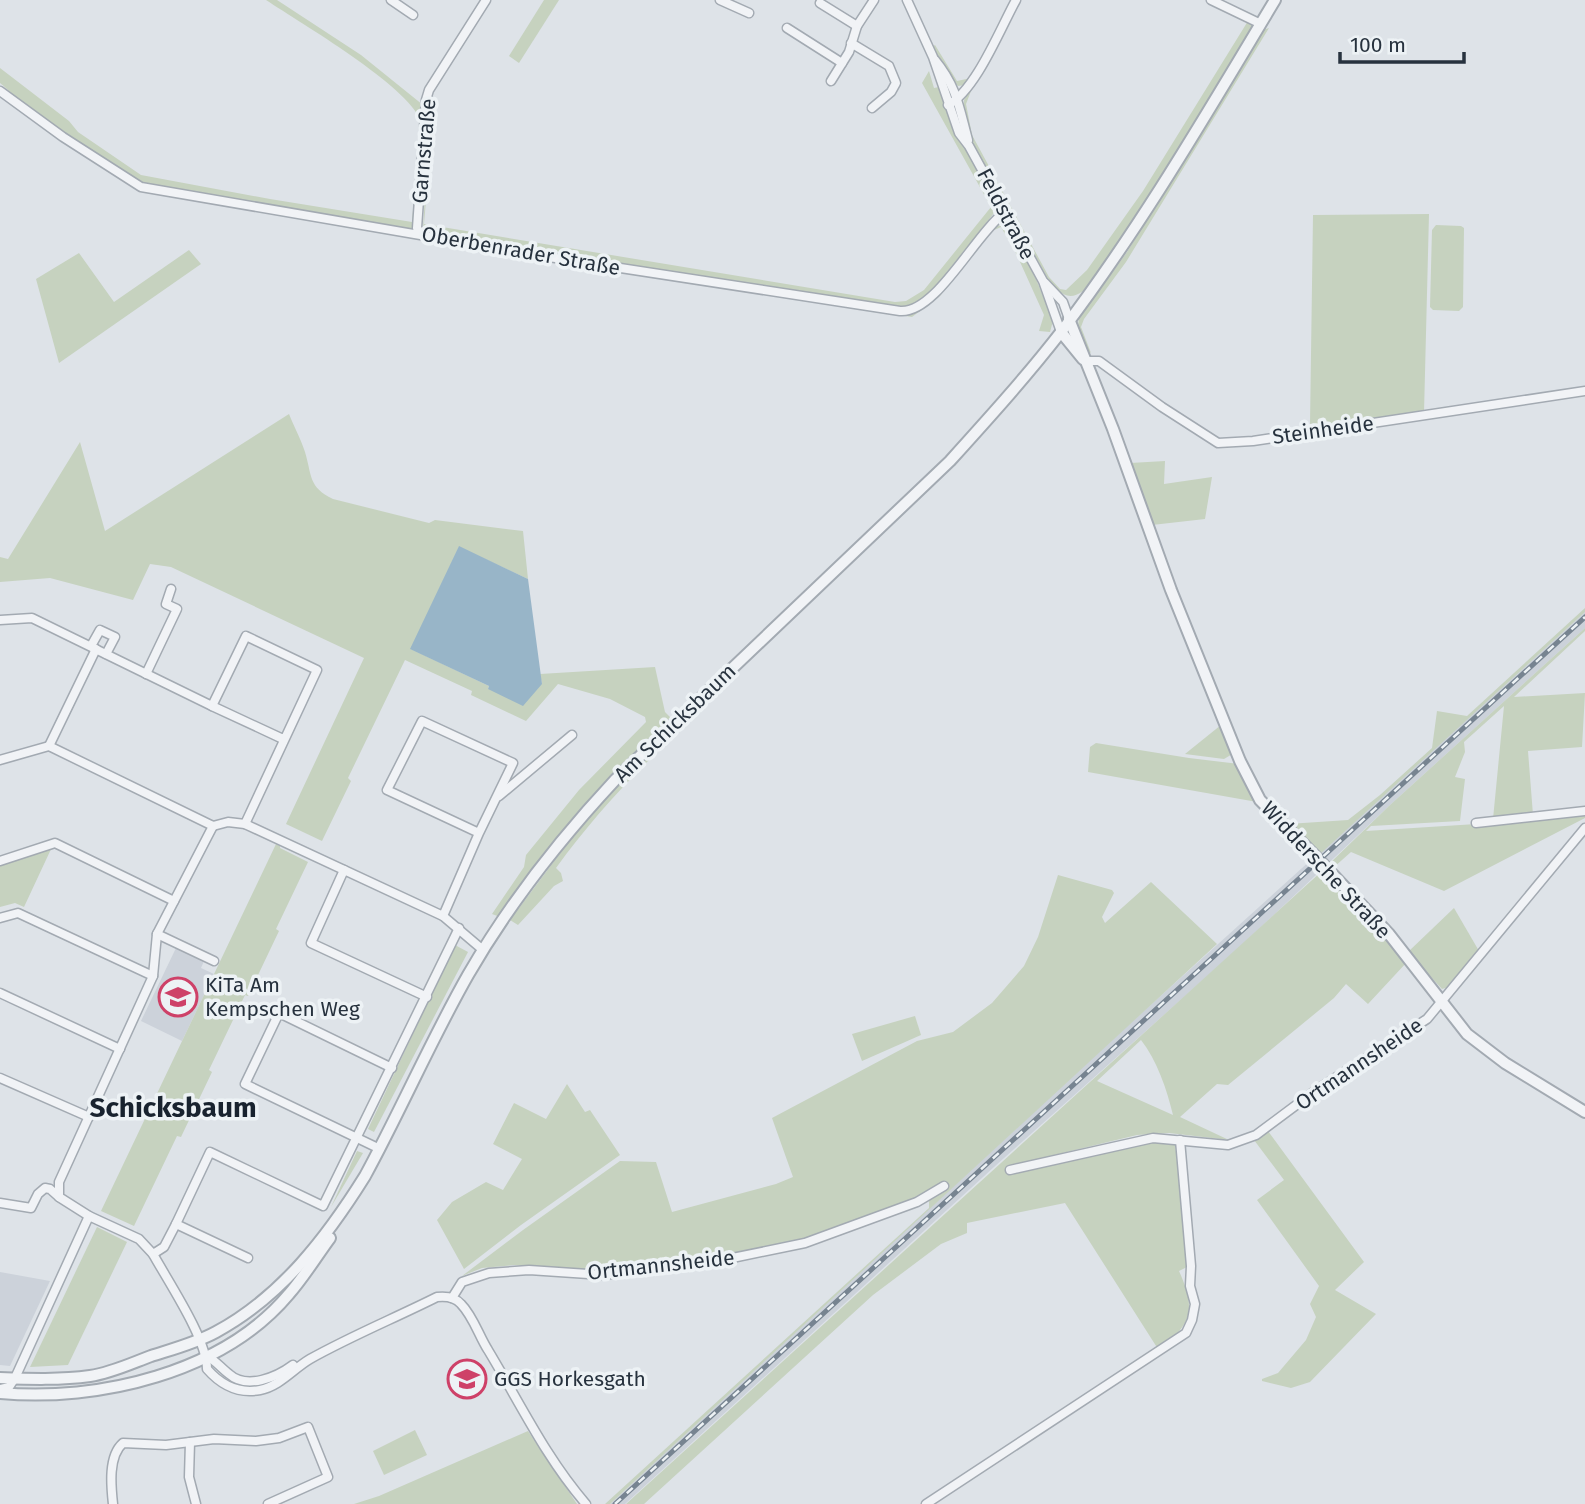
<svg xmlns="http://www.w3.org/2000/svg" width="1585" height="1504" font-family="'Fira Sans',sans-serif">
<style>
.built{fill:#ccd2da}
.green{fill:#c6d2bf;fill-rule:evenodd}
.water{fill:#98b5c8}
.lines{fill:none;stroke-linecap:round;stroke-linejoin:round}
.minor-casing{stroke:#a3aab2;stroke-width:11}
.tertiary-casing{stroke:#a3aab2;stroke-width:14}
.minor{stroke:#f1f3f6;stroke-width:8}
.tertiary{stroke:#f1f3f6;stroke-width:10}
.rail-casing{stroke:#778491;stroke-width:5}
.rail{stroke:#edf2f5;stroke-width:2.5;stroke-dasharray:8;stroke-linecap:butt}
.labels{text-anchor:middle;stroke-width:7;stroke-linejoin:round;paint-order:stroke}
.street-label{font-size:21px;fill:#27323e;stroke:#edf2f5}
.poi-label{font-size:21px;fill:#27323e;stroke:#edf2f5;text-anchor:start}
.district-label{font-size:28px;font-weight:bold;fill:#19232f;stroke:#edf2f5}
</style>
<rect width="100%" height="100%" fill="#dee3e8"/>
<g class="built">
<polygon points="1585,612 1585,628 1390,805 1243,944 994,1167 625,1504 610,1504 1123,1030"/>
<polygon points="176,948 204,961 201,968 214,974 182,1041 141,1021"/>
<polygon points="0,1272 50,1281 10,1366 0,1365"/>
</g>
<g class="green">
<path d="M266 0H277L361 55 423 105 415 222 412 228 406 230 146 185C108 168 62 134 28 108 18 101 10 91 0 83V68L69 121 78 132 141 175 270 199 412 222 421 121C407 85 302 24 266 0Z"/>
<polygon points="544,0 559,0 519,63 509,56"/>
<path d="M1248 21 1254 27 1151 198 1083 291C1067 303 1058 291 1048 279L972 143 964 109V100L976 78 966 104 972 135 1049 277 1060 289 1066 290 1087 270 1143 191Z"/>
<path d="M1269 28 1126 262 1084 319 1081 327 1091 353C1081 346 1076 331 1079 319L1127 252 1263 30Z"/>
<polygon points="935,45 957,81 971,78 965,85 958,86 954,82 932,47"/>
<polygon points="929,71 934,88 939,87 954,127 998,203 992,207 994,213 930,294 912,306 895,308 423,231 430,105 434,105 424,224 895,302 906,301 924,290 991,207 922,83"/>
<polygon points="1429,214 1424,413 1314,429 1314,423 1310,424 1313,215"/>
<path d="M996 225 1007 227 1012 232 1036 279 1053 321 1050 332 1039 331 1044 315 1016 253 1001 227 992 231 940 296 912 317 426 240 901 314C946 312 964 250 996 225Z"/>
<polygon points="1436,225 1461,226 1464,228 1463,307 1459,311 1433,310 1430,307 1432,230"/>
<polygon points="189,250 201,264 59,363 36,279 79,253 114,302"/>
<path d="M289 414C294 427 301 439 305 452 312 475 308 487 333 499L429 523 435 520 523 531 528 579 459 547 411 649 489 686 488 689 542 684 540 674 655 667 665 712 672 719 500 917 492 914 524 867 526 855 579 790 646 722 645 717 610 699 558 684 526 721 471 695 472 691 405 660 348 778 351 781 322 841 286 824 364 658 171 567 150 564 133 600 50 578 0 582V557L8 559 80 442 105 531Z"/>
<polygon points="1165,461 1164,484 1212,477 1205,519 1152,525 1130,463"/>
<polygon points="1585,608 1585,612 1320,854 1288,824 1348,820 1380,795 1432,748 1437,711 1467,716"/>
<polygon points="1585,628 1585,631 1514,697 1585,693 1582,747 1528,751 1533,815 1493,819 1504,706 1464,742 1465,752 1455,777 1465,779 1460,821 1371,826 1366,831 1492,823 1585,813 1585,818 1444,891 1351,852 1333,868 1329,864 1390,805"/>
<polygon points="1221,725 1234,753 1224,759 1185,754"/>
<path d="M678 726 681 729C635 772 593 817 556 868L561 873 563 881 554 886 518 925 510 920 576 832 615 788Z"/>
<polygon points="1096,743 1189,758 1239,764 1257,802 1088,772 1090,747"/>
<polygon points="276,844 280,846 280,848 308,862 276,929 279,931 248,996 245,995 209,1070 212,1072 181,1137 177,1136 134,1226 101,1211"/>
<polygon points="52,847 24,907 15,903 0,907 0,864 21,857 22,859"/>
<path d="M1322 871 1343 889 1407 962 1368 1004 1346 984 1334 998 1228 1085 1217 1084 1180 1117 1229 1140 1169 1133 1137 1135 1009 1166 1010 1175 1143 1143 1175 1142 1187 1267 1179 1271C1196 1309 1193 1325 1158 1349L1065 1203 967 1223V1233L941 1244 873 1295 644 1504H626ZM1141 1040C1157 1060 1167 1090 1173 1115L1097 1081Z"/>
<polygon points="1058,875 1112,890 1114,893 1102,917 1105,923 1151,882 1217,944 610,1504 605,1504 929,1208 929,1200 949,1185 945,1181 921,1196 803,1239 758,1250 602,1270 571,1270 514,1265 482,1268 462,1276 523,1230 620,1161 656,1162 672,1212 776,1184 793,1177 772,1118 917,1041 953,1032 992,1003 1024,966 1038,937"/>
<polygon points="1454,908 1479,951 1449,987 1442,989 1408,952"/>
<polygon points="455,945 468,952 374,1132 368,1129"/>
<polygon points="915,1016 921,1035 862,1061 852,1034"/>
<polygon points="567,1084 585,1112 590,1110 620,1155 521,1225 464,1269 437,1220 452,1202 486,1182 503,1190 522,1159 493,1144 514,1103 546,1119"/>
<polygon points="1268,1131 1364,1262 1335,1290 1376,1314 1310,1382 1291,1388 1262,1381 1262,1379 1278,1373 1306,1340 1316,1317 1310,1304 1319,1286 1257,1200 1284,1180 1254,1140"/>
<polygon points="357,1151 363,1153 331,1207"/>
<polygon points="97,1227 127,1242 68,1365 30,1367"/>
<polygon points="415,1430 427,1455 384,1475 373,1451"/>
<polygon points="528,1431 577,1504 354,1504 379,1496"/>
</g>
<polygon class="water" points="459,546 528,579 542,684 523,706 488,689 489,686 410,649"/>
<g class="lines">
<defs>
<g id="minor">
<polyline points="391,0 413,15"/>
<polyline points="720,0 749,13"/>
<polyline points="907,0 933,57 959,133 969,146 1043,281 1061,332"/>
<polyline points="1211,0 1261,24"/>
<polyline points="820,3 857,26"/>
<polyline points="787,28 842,63"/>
<polyline points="851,43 889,66 896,83 891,92 872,108"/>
<path d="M935 60C957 87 959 107 968 140"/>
<polyline points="831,81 849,52 857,26 874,0"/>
<path d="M0 91 63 137 141 187 536 255 900 311C936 314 975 234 1005 212"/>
<path d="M948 105C976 90 1000 29 1016 0"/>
<polyline points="421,234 417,228 426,100 429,90 486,0"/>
<polyline points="1045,283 1063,302 1069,319"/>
<polyline points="1085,361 1099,361 1162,407 1218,443 1253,441 1585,391"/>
<polyline points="0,620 32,618 212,706"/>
<polyline points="91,646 100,630 115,637 106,654"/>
<polyline points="146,674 177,609 166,604 171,589"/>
<polyline points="49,746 96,649"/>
<polyline points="0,760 49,746 213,826 228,822 245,824 443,916 483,950"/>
<polyline points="499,796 572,735"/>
<polyline points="1476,823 1585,811"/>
<polyline points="245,824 317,670 246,636 212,706 283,739"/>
<path d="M213 826 157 934 153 976 59 1182V1197L89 1216 139 1239 153 1254C169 1283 207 1339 207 1369 221 1385 239 1394 260 1390 280 1386 293 1369 310 1359 351 1336 395 1318 437 1297 446 1296 455 1297 461 1304 473 1316 479 1336 488 1350 520 1403 546 1458 586 1504"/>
<polyline points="0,861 55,843 174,901"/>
<polyline points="344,870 311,943 427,997"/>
<polyline points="443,916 479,833 513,763 422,721 387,790 479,833"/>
<polyline points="0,918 18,913 153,976"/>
<polyline points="157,934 214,961"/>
<polyline points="0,993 120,1049"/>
<polyline points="0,1078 89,1117"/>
<polyline points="380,1149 245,1084 279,1013 392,1068"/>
<polyline points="1010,1170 1153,1138 1228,1145 1256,1135 1315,1091 1427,1019 1585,828"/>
<polyline points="0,1203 31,1208 38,1194 45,1188 50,1189 59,1197"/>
<polyline points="176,1224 210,1152 323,1206 459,928"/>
<polyline points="153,1254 164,1247 176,1224 248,1258"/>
<polyline points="452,1298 462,1282 489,1273 529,1270 603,1275 713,1262 805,1243 917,1202 944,1186"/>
<path d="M207 1356C216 1361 221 1368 229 1374 247 1390 277 1377 293 1365"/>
<polyline points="0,1389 9,1387 15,1378 89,1216"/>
<polyline points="190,1442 189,1477 196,1504"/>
<path d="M113 1504C111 1486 108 1456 123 1443L166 1445 214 1439 256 1441 279 1438 308 1427 328 1477 268 1504"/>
<polyline points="926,1504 1186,1333 1192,1320 1195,1304 1190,1286 1191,1266 1180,1140"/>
</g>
<g id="tertiary">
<polyline points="1069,319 1113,429 1171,590 1240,761 1260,800 1319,860 1389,934 1467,1034 1505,1063 1585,1112"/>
<polyline points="1061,332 1083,359"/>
<path d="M0 1378C30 1379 61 1380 90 1376 111 1373 132 1363 151 1356 173 1349 196 1343 216 1332 281 1297 327 1237 365 1176 401 1110 431 1040 468 975 509 904 560 839 616 779L950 461C988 419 1026 377 1061 332 1141 227 1207 113 1275 0"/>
<path d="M0 1393C98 1402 223 1373 289 1294 304 1277 316 1257 330 1238"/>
</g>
</defs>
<use href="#minor" class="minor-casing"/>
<use href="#tertiary" class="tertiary-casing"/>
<use href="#minor" class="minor"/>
<use href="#tertiary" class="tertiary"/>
<defs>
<polyline id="rail" points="615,1504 1585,617"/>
</defs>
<use href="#rail" class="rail-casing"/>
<use href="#rail" class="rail"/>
</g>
<defs>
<symbol id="school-ring" viewBox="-11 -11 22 22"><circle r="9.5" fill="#edf2f5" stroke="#ce4168" stroke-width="1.5"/><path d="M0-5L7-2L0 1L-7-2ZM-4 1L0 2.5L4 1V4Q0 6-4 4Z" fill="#ce4168"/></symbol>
</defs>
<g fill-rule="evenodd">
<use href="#school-ring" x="156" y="975" width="44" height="44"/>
<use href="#school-ring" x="445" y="1357" width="44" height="44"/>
</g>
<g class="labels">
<g class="street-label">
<text transform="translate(424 151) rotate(-85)" y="7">Garnstraße</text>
<text transform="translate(1006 214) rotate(62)" y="7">Feldstraße</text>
<text transform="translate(521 251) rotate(10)" y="7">Oberbenrader Straße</text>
<text transform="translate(1323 430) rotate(-8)" y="7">Steinheide</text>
<text transform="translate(675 723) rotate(-44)" y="7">Am Schicksbaum</text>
<text transform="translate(1326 870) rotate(47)" y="7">Widdersche Straße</text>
<text transform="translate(1359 1064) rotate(-34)" y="7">Ortmannsheide</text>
<text transform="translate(661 1265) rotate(-6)" y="7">Ortmannsheide</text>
</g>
<g class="poi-label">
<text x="205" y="992">KiTa Am<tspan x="205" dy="24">Kempschen Weg</tspan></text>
<text x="494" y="1386">GGS Horkesgath</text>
</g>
<g class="district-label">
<text x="173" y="1117">Schicksbaum</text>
</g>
</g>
<path d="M1340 52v10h124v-10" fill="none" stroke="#27323e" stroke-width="3.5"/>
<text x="1350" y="52" font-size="21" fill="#27323e" stroke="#edf2f5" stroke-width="5" paint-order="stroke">100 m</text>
</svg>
